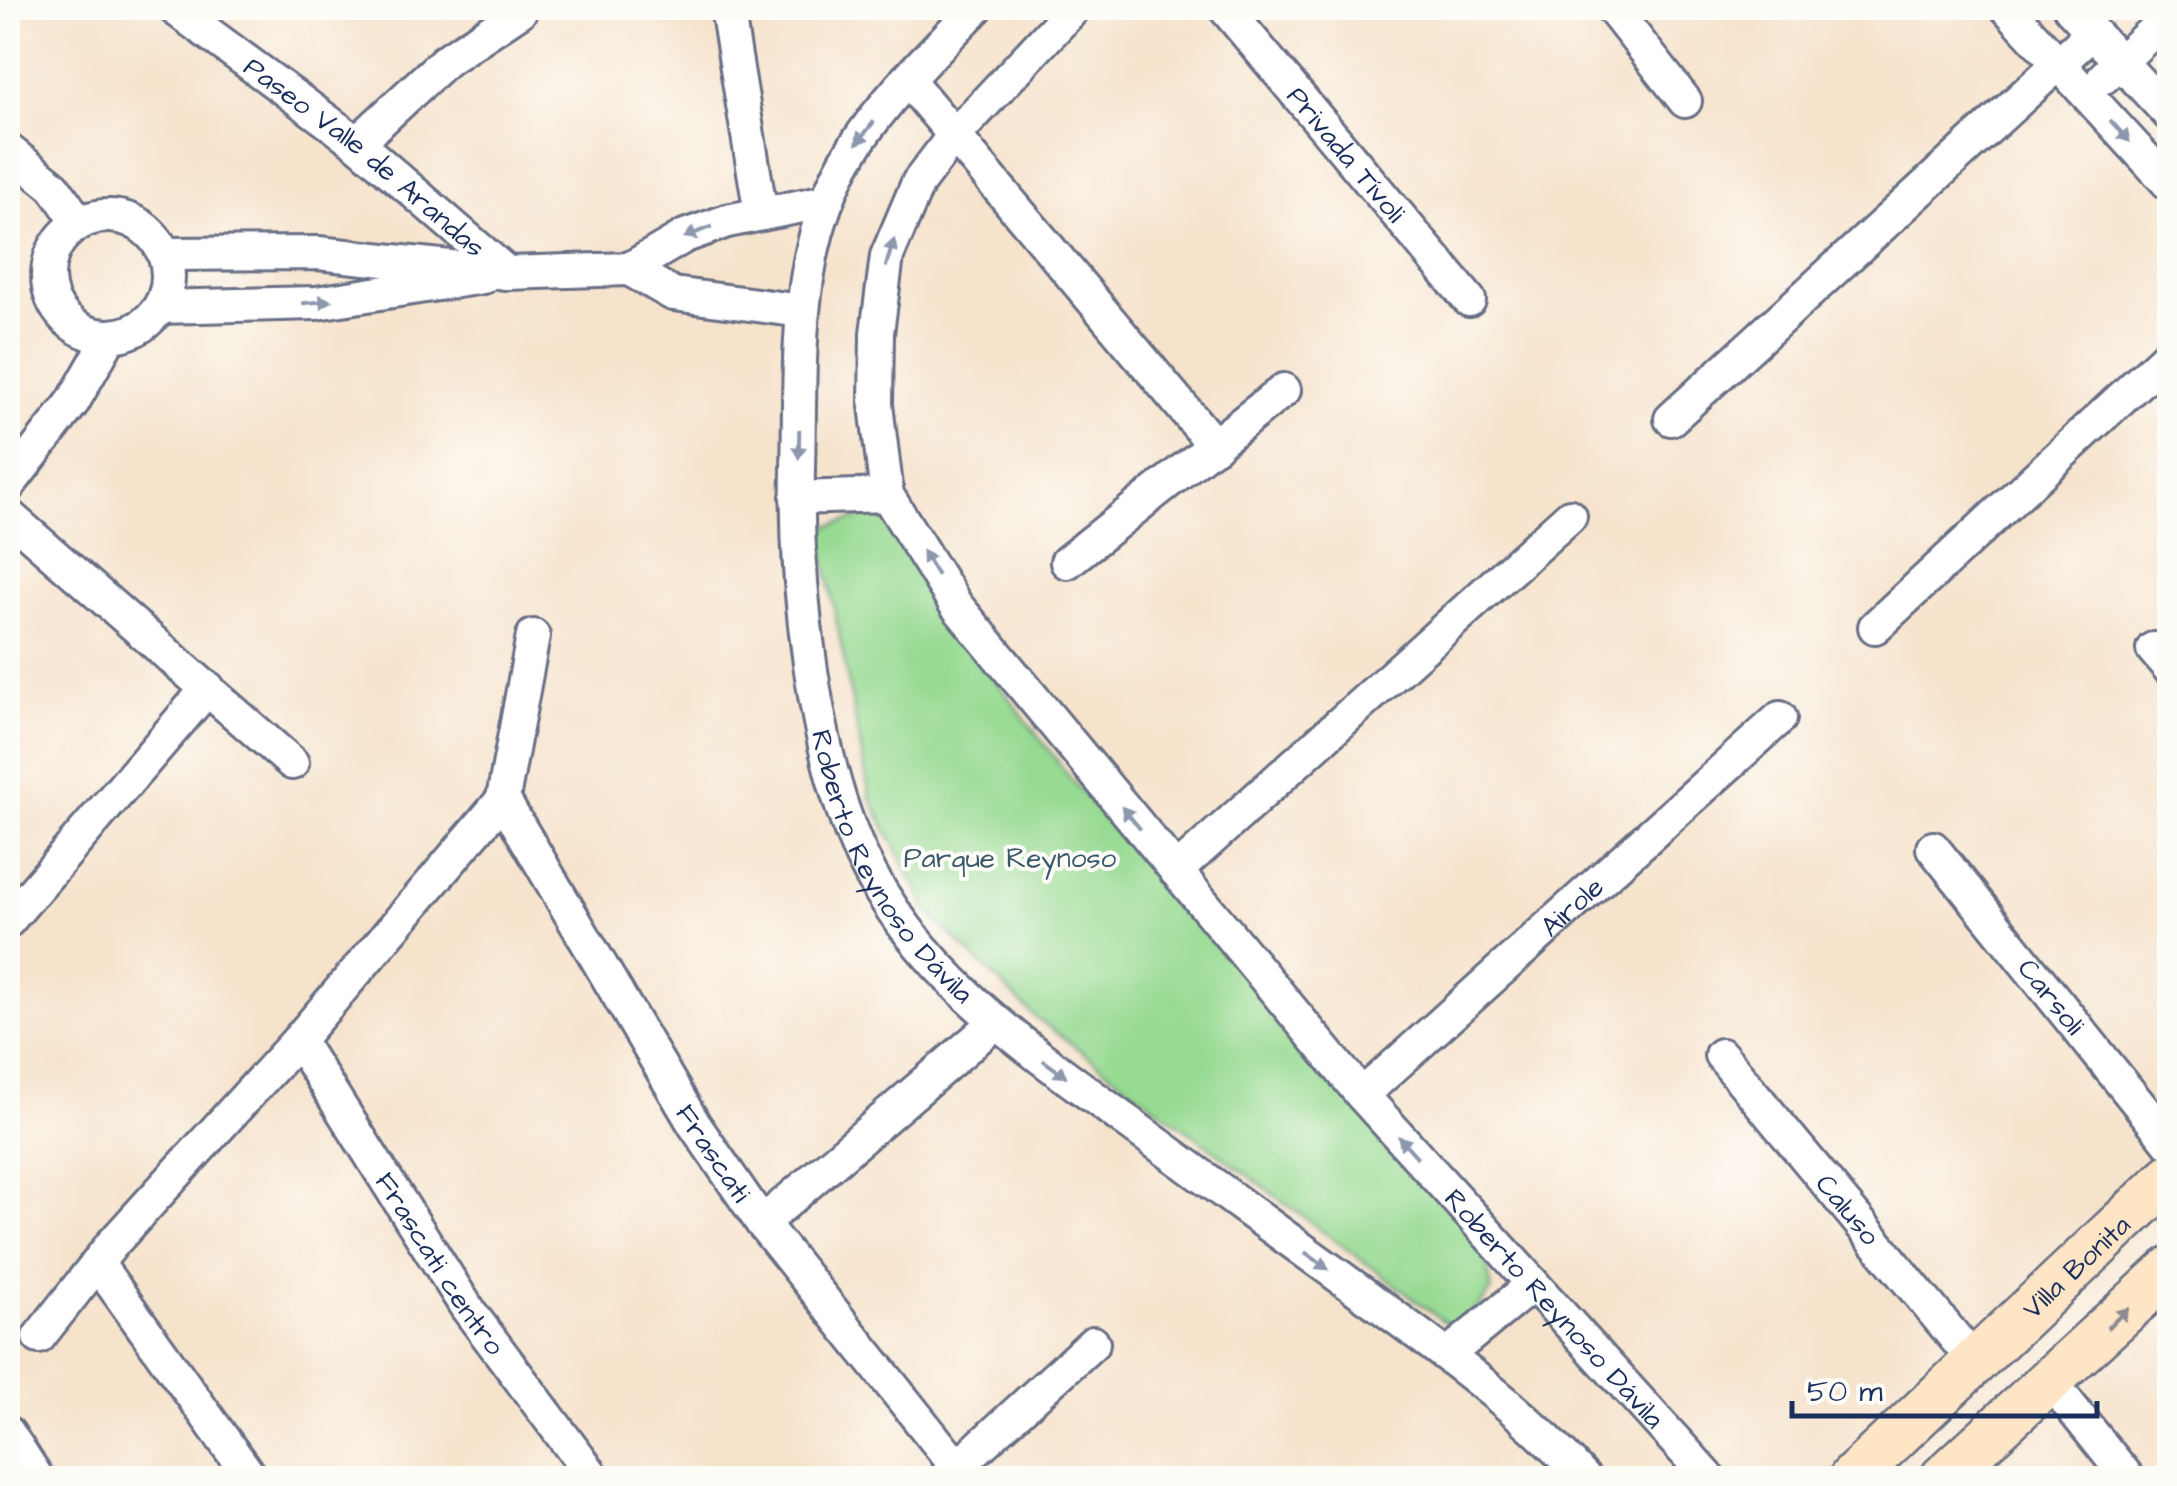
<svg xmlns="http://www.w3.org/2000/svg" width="2177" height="1486" font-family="'Architects Daughter',sans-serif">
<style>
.green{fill:#97da92;stroke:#598478;stroke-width:2.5}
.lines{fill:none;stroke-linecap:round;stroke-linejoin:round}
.street-casing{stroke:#686e84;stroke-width:38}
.secondary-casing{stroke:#686e84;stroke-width:50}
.street{stroke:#fff;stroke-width:32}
.secondary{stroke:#fde5c5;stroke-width:45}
.oneway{fill:#8d97ae}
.oneway2{fill:#8c8a92}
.labels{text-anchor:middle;stroke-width:8;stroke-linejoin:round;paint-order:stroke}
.street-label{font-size:28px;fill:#1b2f5e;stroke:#fdfcf7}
.park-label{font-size:28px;fill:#3a5a6b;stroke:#fdfcf7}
</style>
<rect width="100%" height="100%" fill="#fdfcf7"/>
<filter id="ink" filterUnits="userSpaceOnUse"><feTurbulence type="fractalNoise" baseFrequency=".01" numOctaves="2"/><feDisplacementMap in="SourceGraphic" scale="20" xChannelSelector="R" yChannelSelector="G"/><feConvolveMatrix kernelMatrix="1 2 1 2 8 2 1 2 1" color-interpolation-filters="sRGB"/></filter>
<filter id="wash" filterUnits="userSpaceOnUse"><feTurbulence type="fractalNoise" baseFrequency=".0048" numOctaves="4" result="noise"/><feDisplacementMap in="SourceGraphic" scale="40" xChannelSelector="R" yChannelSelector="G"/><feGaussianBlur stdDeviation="2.25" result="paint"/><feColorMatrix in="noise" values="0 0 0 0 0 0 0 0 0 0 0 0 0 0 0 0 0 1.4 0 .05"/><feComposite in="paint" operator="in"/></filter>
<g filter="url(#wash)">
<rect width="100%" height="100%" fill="#f6e3cc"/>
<polygon class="green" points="874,513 903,533 936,602 1074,783 1482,1240 1492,1290 1458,1332 1034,1016 929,913 870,797 819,529"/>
</g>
<g filter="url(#ink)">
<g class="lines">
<defs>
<g id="street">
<path id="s1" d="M174 8 357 143 507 273"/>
<polyline points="727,8 761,214"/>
<path id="s2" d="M976 8C933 52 886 97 853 149 792 244 801 362 798 469 795 582 813 755 862 857 917 972 1025 1047 1125 1120 1203 1177 1282 1235 1361 1292 1439 1349 1519 1406 1584 1478"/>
<path id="s3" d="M1074 8 952 138 918 183 887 256 877 333 876 405 887 495 956 605 1362 1095 1709 1478"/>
<path id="s4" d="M1225 8 1469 300"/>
<polyline points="1612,8 1685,101"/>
<polyline points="2007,8 2170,185"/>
<polyline points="2070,8 2170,115"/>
<polyline points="2104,77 2170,15"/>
<polyline points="907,79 1215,446"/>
<polyline points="357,143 445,61 520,11"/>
<polyline points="8,150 54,187 79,223"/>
<circle cx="108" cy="276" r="60"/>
<polyline points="164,254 318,253 507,273 629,269 685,236 727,221 827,201"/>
<polyline points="629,269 673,294 802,311"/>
<polyline points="160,307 316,303 483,277"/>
<polyline points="1671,419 2092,33"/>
<polyline points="8,486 73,402 110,337"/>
<polyline points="797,498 887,495"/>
<polyline points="8,515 292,763"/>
<polyline points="1067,562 1284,390"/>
<polyline points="1875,627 2170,353"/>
<polyline points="2153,649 2170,669"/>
<path id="s5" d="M503 799 694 1124 762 1223 957 1467"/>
<path id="s6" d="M1933 848 2170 1143"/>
<polyline points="1176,871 1570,516"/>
<polyline points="8,921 208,688"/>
<path id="s7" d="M298 1040 467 1308 594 1478"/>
<path id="s8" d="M1721 1055 1976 1363"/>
<path id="s9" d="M1362 1095 1780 718"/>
<polyline points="762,1223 994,1024"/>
<polyline points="97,1263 251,1478"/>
<polyline points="39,1337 113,1243 298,1040 503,799 533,636"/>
<polyline points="1447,1355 1531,1286"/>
<polyline points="2050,1381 2128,1478"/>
<polyline points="8,1433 37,1478"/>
<polyline points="945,1478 1093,1343"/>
</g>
<g id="secondary">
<path id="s10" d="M1852 1478 2170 1177"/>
<polyline points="1943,1478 2170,1270"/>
</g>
</defs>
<use href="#street" class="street-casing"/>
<use href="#secondary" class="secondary-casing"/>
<use href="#street" class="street"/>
<use href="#secondary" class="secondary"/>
</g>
<defs><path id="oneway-solid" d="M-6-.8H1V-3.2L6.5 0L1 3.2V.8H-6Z" transform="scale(2.5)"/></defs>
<g class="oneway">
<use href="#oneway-solid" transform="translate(2120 131) rotate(48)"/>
<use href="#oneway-solid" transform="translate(865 133) rotate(128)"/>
<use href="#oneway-solid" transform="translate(698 232) rotate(158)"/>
<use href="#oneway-solid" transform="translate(890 253) rotate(-73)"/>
<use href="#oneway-solid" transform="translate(317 302) rotate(-5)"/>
<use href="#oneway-solid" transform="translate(799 444) rotate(91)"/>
<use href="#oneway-solid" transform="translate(930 563) rotate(-122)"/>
<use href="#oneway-solid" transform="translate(1131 818) rotate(-130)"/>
<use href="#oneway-solid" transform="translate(1055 1069) rotate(36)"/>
<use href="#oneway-solid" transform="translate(1408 1147) rotate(-132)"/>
<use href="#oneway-solid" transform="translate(1317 1261) rotate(36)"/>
</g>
<use class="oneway2" href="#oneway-solid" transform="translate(2118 1318) rotate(-43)"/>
</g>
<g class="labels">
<g class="street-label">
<text dy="10" stroke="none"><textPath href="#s4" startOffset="190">Privada Tívoli</textPath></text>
<text dy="10" stroke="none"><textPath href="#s1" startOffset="242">Paseo Valle de Arandas</textPath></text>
<text dy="10" stroke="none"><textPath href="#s2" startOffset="935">Roberto Reynoso Dávila</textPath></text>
<text dy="10" stroke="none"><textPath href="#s9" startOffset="282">Airole</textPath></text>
<text dy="10" stroke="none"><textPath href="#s6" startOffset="190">Carsoli</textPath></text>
<text dy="10" stroke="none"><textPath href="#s5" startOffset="412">Frascati</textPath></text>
<text dy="10" stroke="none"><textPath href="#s8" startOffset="200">Caluso</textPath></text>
<text dy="10" stroke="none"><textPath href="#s7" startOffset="265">Frascati centro</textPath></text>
<text dy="10" stroke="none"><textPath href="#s10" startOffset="308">Villa Bonita</textPath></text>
<text dy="10" stroke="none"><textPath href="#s3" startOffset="1608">Roberto Reynoso Dávila</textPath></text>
</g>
<g class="park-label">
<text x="1010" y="867">Parque Reynoso</text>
</g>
</g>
<rect width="2177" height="1486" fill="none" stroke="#fdfcf7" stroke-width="40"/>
<path d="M1792 1401v15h305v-15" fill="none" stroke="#1b2f5e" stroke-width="5"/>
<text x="1807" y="1401" font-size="30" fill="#1b2f5e" stroke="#fdfcf7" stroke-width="8" paint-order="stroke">50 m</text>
</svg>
